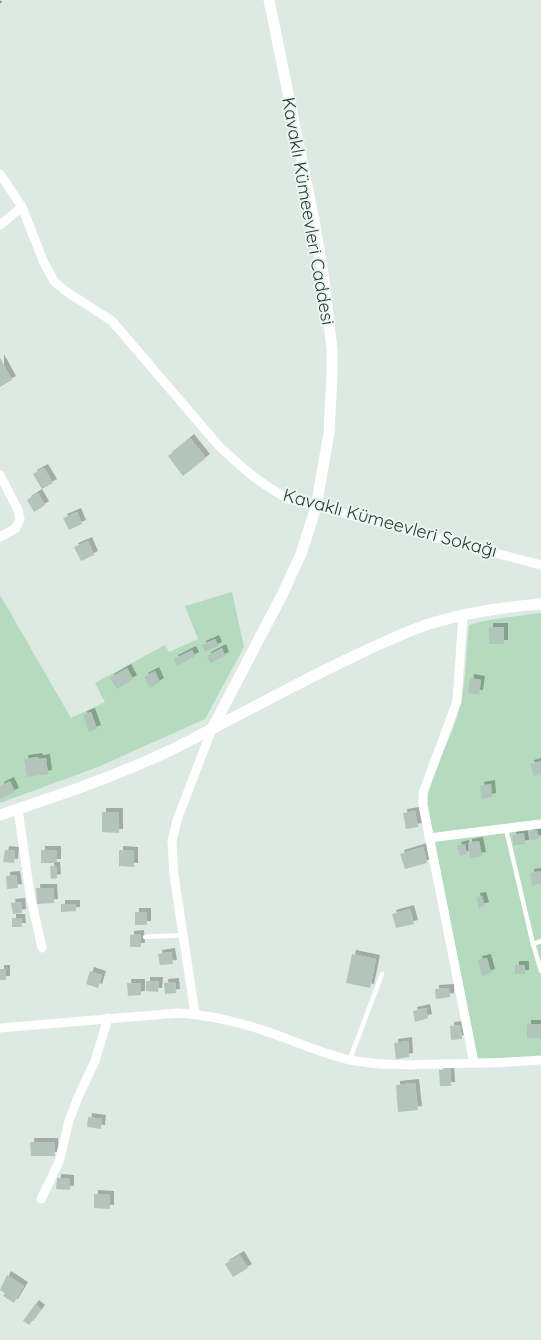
<svg xmlns="http://www.w3.org/2000/svg" width="541" height="1340" font-family="Quicksand,sans-serif">
<style>
.green{fill:#b4dbbe}
.building{fill:#b2c4bc;filter:url(#shadow)}
.lines{fill:none;stroke-linecap:round;stroke-linejoin:round}
.path{stroke:#7cae9e;stroke-width:2;stroke-dasharray:2.5 4;stroke-linecap:butt}
.service{stroke:#fff;stroke-width:4.5}
.minor{stroke:#fff;stroke-width:9}
.tertiary{stroke:#fff;stroke-width:11}
.labels{text-anchor:middle;stroke-width:4;stroke-linejoin:round;paint-order:stroke}
.street-label{font-size:18px;fill:#1e3831;stroke:#edf6f1}
</style>
<defs>
<filter id="shadow"><feDropShadow dx="4" dy="-4" stdDeviation="0" flood-color="#0004"/></filter>
</defs>
<rect width="100%" height="100%" fill="#dde9e3"/>
<g class="green">
<polygon points="232,592 244,647 205,719 98,767 0,803 0,595 71,718 105,702 95,683 165,645 169,652 198,639 185,606"/>
<path d="M541 613V1057L478 1059 427 805C427 777 449 745 457 717 466 688 466 655 469 625L488 620Z"/>
</g>
<g class="building">
<polygon points="0,358 12,380 0,387"/>
<polygon points="190,438 206,458 183,476 168,456"/>
<polygon points="44,468 53,483 42,489 33,474"/>
<polygon points="38,493 45,505 34,512 27,500"/>
<polygon points="77,512 82,524 69,530 63,518"/>
<polygon points="88,541 94,555 81,561 74,547"/>
<rect x="489" y="627" width="15" height="17"/>
<polygon points="215,639 218,646 205,652 202,645"/>
<polygon points="222,648 225,656 210,663 207,656"/>
<polygon points="192,650 195,656 177,666 174,659"/>
<polygon points="127,668 133,679 117,689 110,678"/>
<polygon points="155,671 160,682 150,688 144,677"/>
<polygon points="470,678 481,680 479,694 468,693"/>
<polygon points="91,712 97,729 89,732 83,715"/>
<polygon points="38,757 39,759 46,758 48,774 27,777 24,759"/>
<polygon points="541,761 541,774 534,776 530,764"/>
<polygon points="10,781 15,792 0,799 0,786"/>
<polygon points="491,784 492,797 482,799 480,786"/>
<polygon points="415,811 418,827 406,829 403,813"/>
<polygon points="102,812 119,812 119,833 102,832"/>
<polygon points="537,830 539,839 530,840 528,832"/>
<polygon points="524,833 525,844 514,845 512,835"/>
<polygon points="479,841 482,856 470,858 468,843"/>
<polygon points="465,844 467,854 460,856 457,846"/>
<polygon points="423,847 427,863 405,869 400,854"/>
<polygon points="5,850 15,851 14,863 3,862"/>
<rect x="41" y="850" width="16" height="13"/>
<polygon points="119,850 134,851 134,867 119,866"/>
<polygon points="50,866 56,866 57,878 51,879"/>
<polygon points="541,871 541,884 532,885 530,873"/>
<polygon points="16,875 18,888 7,889 6,876"/>
<polygon points="36,888 53,888 54,903 37,904"/>
<polygon points="482,896 485,906 479,908 476,897"/>
<polygon points="21,902 22,913 13,914 11,903"/>
<polygon points="61,904 76,904 76,911 61,912"/>
<polygon points="410,909 414,924 396,928 392,914"/>
<rect x="135" y="912" width="12" height="13"/>
<polygon points="12,918 21,918 22,927 12,927"/>
<polygon points="140,934 141,947 130,947 130,935"/>
<polygon points="171,952 173,964 160,965 158,954"/>
<polygon points="352,954 376,959 370,988 346,983"/>
<polygon points="487,958 491,973 482,976 478,960"/>
<rect x="515" y="965" width="10" height="9"/>
<rect x="0" y="969" width="6" height="11"/>
<polygon points="90,971 102,975 98,988 86,984"/>
<polygon points="146,981 159,981 158,992 146,991"/>
<polygon points="175,982 176,993 165,994 164,983"/>
<polygon points="127,983 141,983 141,995 128,996"/>
<polygon points="450,988 450,997 436,999 435,989"/>
<polygon points="426,1008 428,1018 415,1022 413,1011"/>
<rect x="527" y="1024" width="14" height="14"/>
<polygon points="460,1025 462,1039 451,1040 450,1026"/>
<polygon points="408,1041 409,1057 396,1059 394,1043"/>
<polygon points="450,1069 451,1086 440,1086 439,1070"/>
<polygon points="415,1083 418,1110 398,1112 396,1085"/>
<polygon points="88,1117 102,1119 101,1129 87,1127"/>
<polygon points="30,1142 54,1142 55,1156 31,1156"/>
<polygon points="57,1178 70,1179 70,1190 56,1189"/>
<polygon points="94,1194 110,1195 110,1209 94,1208"/>
<polygon points="240,1255 248,1268 233,1277 225,1264"/>
<polygon points="7,1275 24,1286 14,1303 3,1296 5,1293 0,1290"/>
<polygon points="35,1304 41,1309 29,1325 23,1321"/>
</g>
<g class="lines">
<polyline class="path" points="0,3 2,0"/>
<g class="service">
<polyline points="506,829 533,944 541,971"/>
<polyline points="145,937 183,935"/>
<polyline points="533,944 541,941"/>
<polyline points="350,1059 382,974"/>
</g>
<g class="minor">
<path d="M0 174 22 207 44 263 54 281 64 290 112 321 218 445C240 466 261 485 289 499L541 565"/>
<polyline points="0,225 22,207"/>
<polyline points="0,475 18,510 20,519 16,528 0,537"/>
<polyline points="463,615 457,701 423,793 423,805 474,1063"/>
<polyline points="18,809 30,894 42,948"/>
<polyline points="429,838 541,824"/>
<polyline points="195,1014 174,875 172,841 177,820 212,729"/>
<path d="M0 1028 178 1013C210 1015 240 1022 271 1033 297 1042 323 1054 350 1060 381 1066 411 1065 442 1064 475 1063 508 1063 541 1060"/>
<polyline points="41,1199 59,1162 69,1121 78,1097 95,1061 108,1018"/>
</g>
<g class="tertiary">
<polyline points="212,729 282,595 301,554 316,507 329,433 332,375 332,350 324,280 314,220 269,0"/>
<path d="M0 815C60 795 120 775 177 747 232 719 286 689 342 662 371 648 399 634 429 624 465 613 503 607 541 604"/>
</g>
</g>
<g class="labels">
<g class="street-label">
<text transform="translate(308 211) rotate(80)" y="6">Kavaklı Kümeevleri Caddesi</text>
<text transform="translate(390 523) rotate(15)" y="6">Kavaklı Kümeevleri Sokağı</text>
</g>
</g>
</svg>
